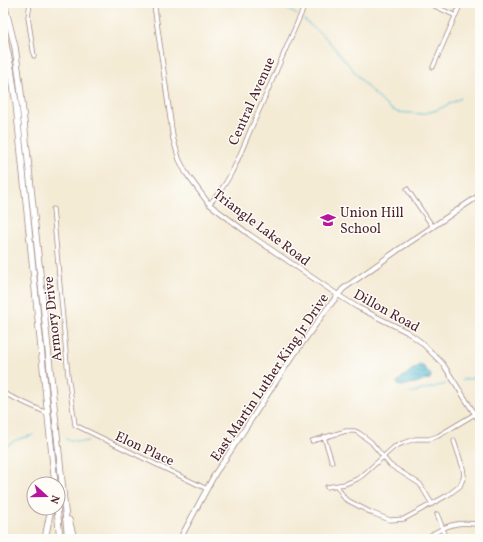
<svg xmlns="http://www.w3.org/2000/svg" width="483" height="542" font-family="Vollkorn,serif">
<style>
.water{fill:url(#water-rules);stroke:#516f80}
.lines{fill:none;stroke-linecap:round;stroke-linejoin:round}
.stream{stroke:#58bfd6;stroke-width:1}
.minor-casing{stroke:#9f8580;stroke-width:5}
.tertiary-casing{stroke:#9f8580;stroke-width:5.5}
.secondary-casing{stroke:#9f8580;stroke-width:6}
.trunk-casing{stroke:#9f8580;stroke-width:7}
.minor{stroke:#fff;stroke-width:3.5}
.tertiary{stroke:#fff;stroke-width:4}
.secondary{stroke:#fff;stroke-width:4.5}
.trunk{stroke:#fff;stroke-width:5.5}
.labels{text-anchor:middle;stroke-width:3;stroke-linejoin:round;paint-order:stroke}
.street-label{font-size:14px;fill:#4a1f2b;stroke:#fdfcf7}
.poi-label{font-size:14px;fill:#4a1f2b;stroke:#fdfcf7;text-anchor:start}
</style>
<defs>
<pattern id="water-rules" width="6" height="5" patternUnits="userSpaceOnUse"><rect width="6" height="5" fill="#58bfd6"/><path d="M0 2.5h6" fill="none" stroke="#4b9bae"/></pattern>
</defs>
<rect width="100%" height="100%" fill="#fdfcf7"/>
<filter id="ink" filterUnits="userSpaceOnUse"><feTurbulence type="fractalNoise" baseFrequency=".025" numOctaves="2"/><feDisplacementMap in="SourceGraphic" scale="8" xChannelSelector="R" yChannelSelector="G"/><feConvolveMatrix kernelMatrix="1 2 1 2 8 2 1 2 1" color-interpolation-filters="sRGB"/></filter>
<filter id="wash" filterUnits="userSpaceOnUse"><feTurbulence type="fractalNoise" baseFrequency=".012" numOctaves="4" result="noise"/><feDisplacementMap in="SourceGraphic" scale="16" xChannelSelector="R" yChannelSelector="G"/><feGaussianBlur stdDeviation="0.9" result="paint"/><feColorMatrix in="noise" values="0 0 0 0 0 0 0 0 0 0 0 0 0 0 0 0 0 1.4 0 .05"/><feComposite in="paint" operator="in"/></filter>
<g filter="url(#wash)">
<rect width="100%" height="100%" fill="#f4ebd5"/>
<polygon class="water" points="421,364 431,375 430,379 402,386 398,385 397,382 405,375"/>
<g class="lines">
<g class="stream">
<polyline points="274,3 282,6 297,15"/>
<polyline points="303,19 326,38 369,89 389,108 397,112 422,114 437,110 461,98"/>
<polyline points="462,380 480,377"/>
<polyline points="410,393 446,384"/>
<polyline points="66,439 81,442 88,441"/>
<polyline points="3,448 16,440 33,435"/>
</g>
</g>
</g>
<g filter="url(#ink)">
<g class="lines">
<defs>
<g id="minor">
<polyline points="30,3 28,17 34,56"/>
<polyline points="428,3 456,16"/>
<polyline points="433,67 461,3"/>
<polyline points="407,189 433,227"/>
<path d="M209 204C231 183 241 151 253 124 271 84 288 43 306 3"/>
<polyline points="53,209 68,375 75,425 207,489"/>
<polyline points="3,393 47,413"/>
<polyline points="324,437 332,462"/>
<polyline points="312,441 346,431 355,431 359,433 371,442 390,465 420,484 432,504"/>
<polyline points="337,486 345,499 372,513 390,520 404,519 448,495 460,486 464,476 463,468 454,441"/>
<polyline points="327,487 345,484 357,479 363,475 394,447 403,443 415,439 429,439 438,436 475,414"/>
<polyline points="437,514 447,539"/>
<path d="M425 539C444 526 457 520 480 525"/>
</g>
<polyline id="tertiary" points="154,3 173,138 179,159 186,173 209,204 250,235 338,295 357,307 407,332 421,342 443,364 480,422"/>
<polyline id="secondary" points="180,539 216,472 226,458 288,363 326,310 343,289 398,250 480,195"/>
<g id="trunk">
<polyline points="4,3 15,47 20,84 68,539"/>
<polyline points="3,30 11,69 16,104 55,484"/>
<polyline points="57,508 60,539"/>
<polyline points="69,520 74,539"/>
<polyline points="45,539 51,508"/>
</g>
</defs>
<use href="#minor" class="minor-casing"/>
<use href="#tertiary" class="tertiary-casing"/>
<use href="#secondary" class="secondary-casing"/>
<use href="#trunk" class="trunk-casing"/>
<use href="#minor" class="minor"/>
<use href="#tertiary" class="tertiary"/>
<use href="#secondary" class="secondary"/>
<use href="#trunk" class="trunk"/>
</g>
</g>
<defs>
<symbol id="school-bare" viewBox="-9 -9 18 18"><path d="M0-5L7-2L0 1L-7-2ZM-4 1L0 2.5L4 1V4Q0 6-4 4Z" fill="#b5179e" stroke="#fdfcf7" stroke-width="2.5" paint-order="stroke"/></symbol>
</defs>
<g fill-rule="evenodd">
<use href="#school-bare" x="317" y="209" width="22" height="22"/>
</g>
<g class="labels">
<g class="street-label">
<text transform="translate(251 101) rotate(-66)" y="5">Central Avenue</text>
<text transform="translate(262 227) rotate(37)" y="5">Triangle Lake Road</text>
<text transform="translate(387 310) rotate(29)" y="5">Dillon Road</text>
<text transform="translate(52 319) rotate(-96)" y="5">Armory Drive</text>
<text transform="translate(269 377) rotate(-56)" y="5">East Martin Luther King Jr Drive</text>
<text transform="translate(145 448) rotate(25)" y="5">Elon Place</text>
</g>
<g class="poi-label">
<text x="340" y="217">Union Hill<tspan x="340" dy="16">School</tspan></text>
</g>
</g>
<rect width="483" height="542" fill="none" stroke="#fdfcf7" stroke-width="16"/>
<g transform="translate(46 496) rotate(111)"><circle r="19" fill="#fdfcf7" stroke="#b5a4a5"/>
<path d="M0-3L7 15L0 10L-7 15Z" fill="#b5179e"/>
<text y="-6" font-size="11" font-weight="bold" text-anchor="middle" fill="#4a1f2b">N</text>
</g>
</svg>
